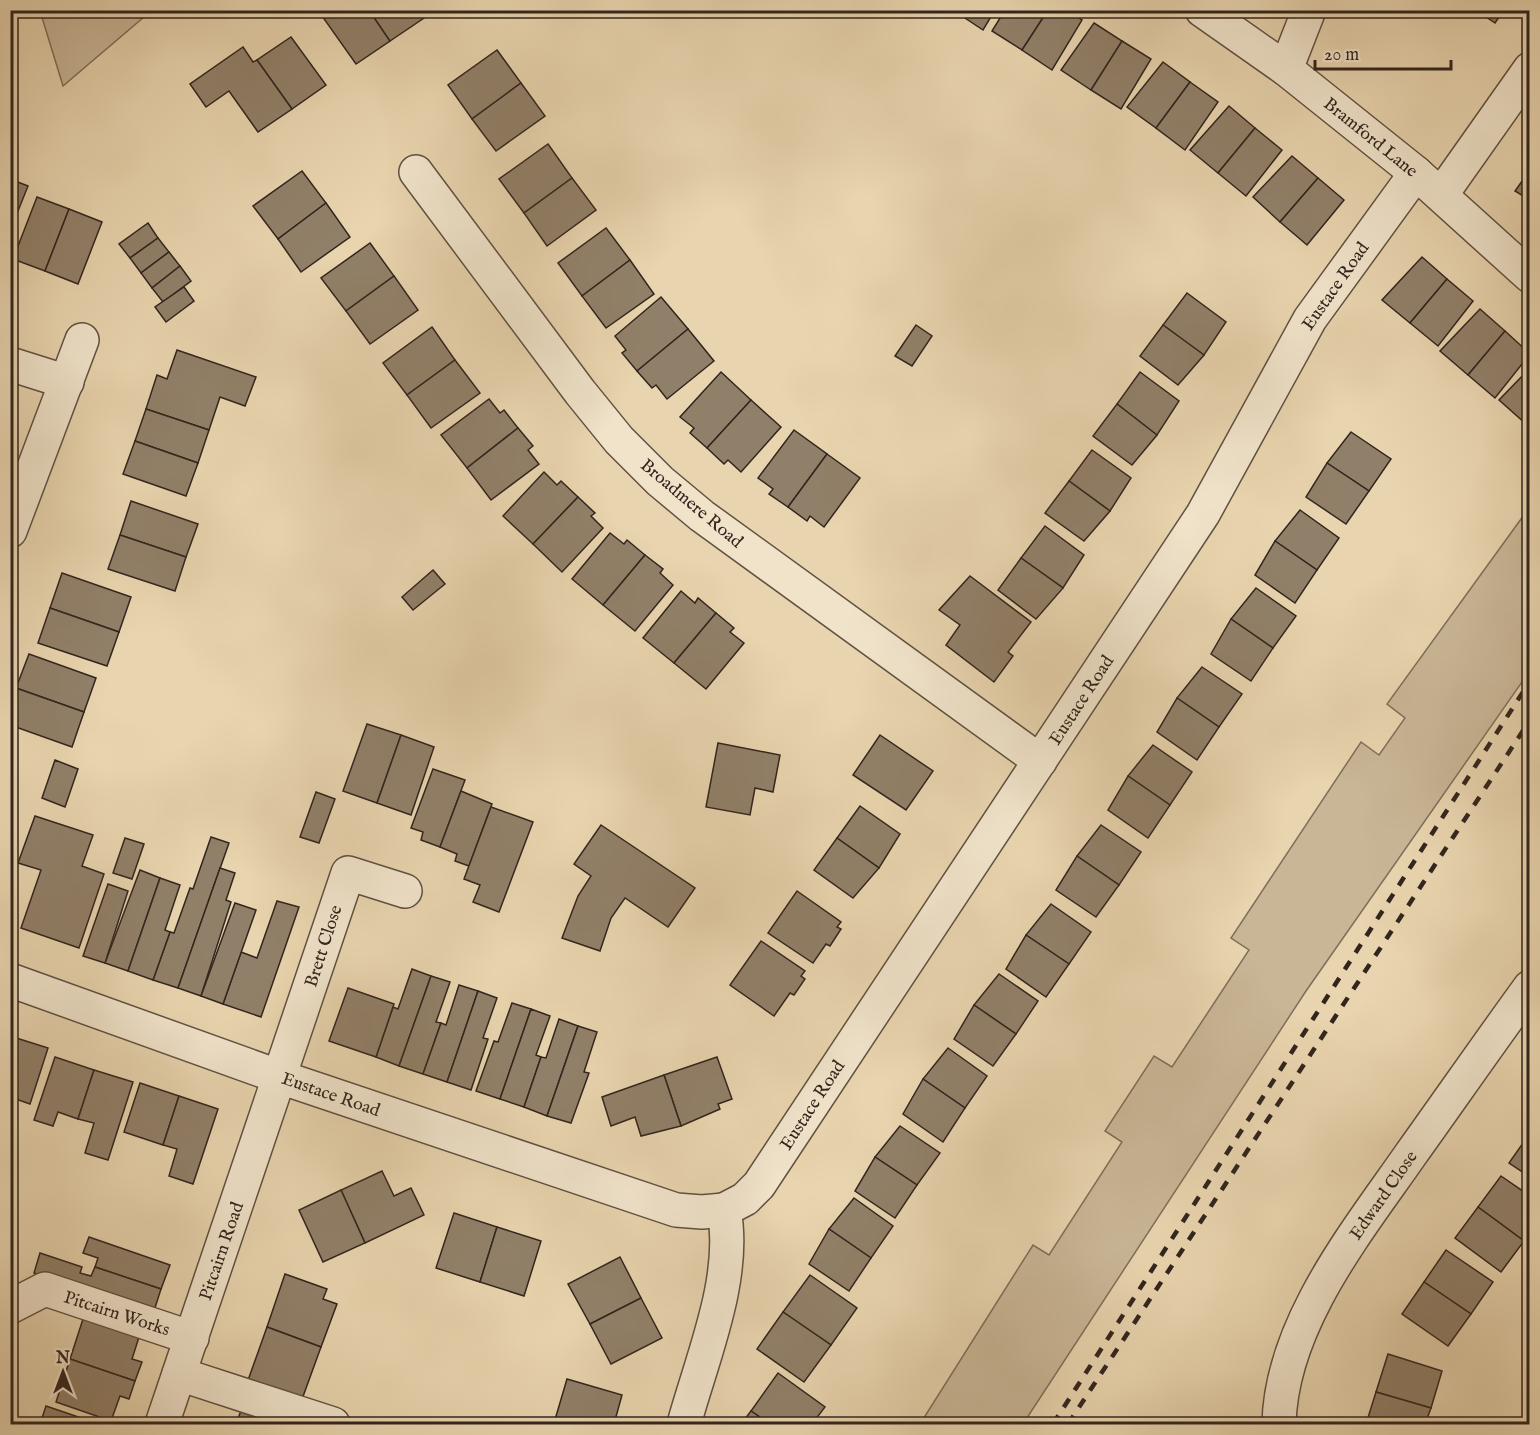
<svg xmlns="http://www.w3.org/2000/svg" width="1540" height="1435" font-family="'IM FELL English',serif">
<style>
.green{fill:#c9b696;stroke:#7e6e5a;stroke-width:1.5}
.building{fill:#918069;stroke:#32251e;stroke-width:1.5}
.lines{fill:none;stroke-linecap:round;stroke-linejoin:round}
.minor-casing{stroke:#605142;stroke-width:36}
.minor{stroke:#f0e3ca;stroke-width:33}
.rail{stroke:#32251e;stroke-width:4.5;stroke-dasharray:10 10;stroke-linecap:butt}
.labels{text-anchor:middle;stroke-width:4.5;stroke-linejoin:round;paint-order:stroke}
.street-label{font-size:18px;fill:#32251e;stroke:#f0e3ca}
</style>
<rect width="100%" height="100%" fill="#e8d4ae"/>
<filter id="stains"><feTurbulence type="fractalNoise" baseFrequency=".00333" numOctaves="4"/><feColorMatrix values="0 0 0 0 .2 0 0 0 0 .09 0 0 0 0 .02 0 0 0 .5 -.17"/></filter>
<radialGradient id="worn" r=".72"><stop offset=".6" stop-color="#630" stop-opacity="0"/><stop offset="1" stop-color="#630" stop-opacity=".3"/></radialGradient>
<g class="green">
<polygon points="40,11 40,10 151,11 63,86"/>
<polygon points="1529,508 1529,672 1306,991 1023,1424 920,1424 1033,1245 1049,1255 1122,1142 1105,1131 1154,1056 1172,1067 1249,950 1231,938 1361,742 1379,755 1405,718 1387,704"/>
</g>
<g class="building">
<polygon points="330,10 369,10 390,41 356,64 322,16"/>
<polygon points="369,10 419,10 424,18 390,41"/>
<polygon points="953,10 995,10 983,30"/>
<polygon points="1005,10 1048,10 1022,50 992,31"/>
<polygon points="1048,10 1067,10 1082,20 1052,70 1022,50"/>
<polygon points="1476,10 1504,10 1495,23"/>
<polygon points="1094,23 1122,41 1091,90 1061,70"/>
<polygon points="291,37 326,85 292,109 257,60"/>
<polygon points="1122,41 1151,59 1121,109 1091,90"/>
<polygon points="243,47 253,62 257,60 292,109 258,132 229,91 206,107 190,84"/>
<polygon points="497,50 521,83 472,119 448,85"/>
<polygon points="1163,62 1190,82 1156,128 1127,107"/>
<polygon points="1190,82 1218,102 1185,150 1156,128"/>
<polygon points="521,83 545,116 496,151 472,119"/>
<polygon points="1229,106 1255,128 1218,173 1190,150"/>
<polygon points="1255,128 1282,150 1246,196 1218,173"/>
<polygon points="548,144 572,178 524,213 499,179"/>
<polygon points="1292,156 1318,178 1280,222 1253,197"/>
<polygon points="1530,170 1530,200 1515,191"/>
<polygon points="302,171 326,203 278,239 253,206"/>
<polygon points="572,178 596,210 547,246 524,213"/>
<polygon points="1318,178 1344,200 1307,245 1280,222"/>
<polygon points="10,179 28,186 10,231"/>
<polygon points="37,197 69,209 45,271 13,259"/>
<polygon points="326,203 350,237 301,272 278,239"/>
<polygon points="69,209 102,222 78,284 45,271"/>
<polygon points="148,223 158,238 130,258 119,244"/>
<polygon points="606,228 630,260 582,296 558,263"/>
<polygon points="158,238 169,252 141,273 130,258"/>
<polygon points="370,243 394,276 346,311 321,278"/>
<polygon points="169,252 180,266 152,288 141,273"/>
<polygon points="1422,257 1447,279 1410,323 1382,300"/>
<polygon points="630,260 654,294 606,328 582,296"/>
<polygon points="180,266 191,281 163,302 152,288"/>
<polygon points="394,276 418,310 370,344 346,311"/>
<polygon points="1447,279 1473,301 1438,346 1410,323"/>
<polygon points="184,287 194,301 166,322 155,307"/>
<polygon points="1187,293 1226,322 1204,355 1163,325"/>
<polygon points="661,297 688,329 637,371 622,353 626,350 615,336"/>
<polygon points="1480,309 1505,331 1468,375 1440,351"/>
<polygon points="916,325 932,336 912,366 895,356"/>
<polygon points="1163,325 1204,355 1178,385 1140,356"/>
<polygon points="432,327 455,360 407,395 383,363"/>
<polygon points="688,329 714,361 667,399 656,385 652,388 637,371"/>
<polygon points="1505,331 1530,354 1495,398 1468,375"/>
<polygon points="177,350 256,377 245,406 220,397 209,430 146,409 157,375 167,379"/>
<polygon points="455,360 480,393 431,428 407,395"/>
<polygon points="1530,368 1530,420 1526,424 1499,400"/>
<polygon points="721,372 751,400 707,448 690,433 694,428 680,417"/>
<polygon points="1140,372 1179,401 1157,435 1117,404"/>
<polygon points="489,399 500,413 504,410 518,428 467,468 441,435"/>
<polygon points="751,400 781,427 741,472 728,460 724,464 707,448"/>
<polygon points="1117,404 1157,435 1132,465 1093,436"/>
<polygon points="146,409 209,430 198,463 135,441"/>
<polygon points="518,428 533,446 528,450 539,464 491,500 467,468"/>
<polygon points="794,430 827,454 788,507 769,494 773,489 758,478"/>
<polygon points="1351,432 1391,459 1369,491 1327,463"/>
<polygon points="135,441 198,463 186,496 123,474"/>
<polygon points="1092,450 1131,478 1110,511 1069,481"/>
<polygon points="827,454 860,478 824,527 810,516 807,521 788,507"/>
<polygon points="1327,463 1369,491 1346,524 1306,497"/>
<polygon points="544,472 557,485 561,481 578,497 533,544 503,516"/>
<polygon points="1069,481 1110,511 1084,541 1045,513"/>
<polygon points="578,497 595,513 591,516 603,528 562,572 533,544"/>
<polygon points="131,501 198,524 186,557 120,535"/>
<polygon points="1300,510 1339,538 1317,570 1275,541"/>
<polygon points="1045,526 1084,555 1063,588 1021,558"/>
<polygon points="610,533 624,544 627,540 645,555 603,605 572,579"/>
<polygon points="120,535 186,557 175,591 108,569"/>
<polygon points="1275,541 1317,570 1295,603 1255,575"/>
<polygon points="645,555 663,569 660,573 673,585 635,631 603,605"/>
<polygon points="1021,558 1063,588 1036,619 998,590"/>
<polygon points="433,570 445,584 413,610 402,597"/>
<polygon points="62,573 131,597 119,632 50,608"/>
<polygon points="970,576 1031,622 1008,652 1013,656 994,682 946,645 960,625 939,610"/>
<polygon points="1256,588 1296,616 1273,648 1231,619"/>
<polygon points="681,591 695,603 698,598 716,613 674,663 643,638"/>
<polygon points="50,608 119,632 107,666 38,643"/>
<polygon points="716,613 734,628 730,632 744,643 706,689 674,663"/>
<polygon points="1231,619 1273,648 1251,681 1211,654"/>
<polygon points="29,654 96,678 84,712 16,688"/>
<polygon points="1202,667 1242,694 1219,727 1177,698"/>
<polygon points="16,688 84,712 72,747 10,725 10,706"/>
<polygon points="1177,698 1219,727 1197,760 1157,732"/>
<polygon points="367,724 401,735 377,803 343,791"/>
<polygon points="401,735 434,747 411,815 377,803"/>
<polygon points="880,735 933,771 906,810 853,775"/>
<polygon points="718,743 780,755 773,792 755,788 750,815 706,807"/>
<polygon points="1153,745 1192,772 1170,805 1128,776"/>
<polygon points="55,760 78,769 65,807 42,798"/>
<polygon points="433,769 465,780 440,847 421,840 423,832 411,828"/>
<polygon points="1128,776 1170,805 1148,838 1108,810"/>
<polygon points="461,791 492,804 469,866 455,861 457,854 440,847"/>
<polygon points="316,792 335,799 319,843 300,837"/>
<polygon points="860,806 900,834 879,868 837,838"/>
<polygon points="491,807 533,822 499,912 473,902 480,885 464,879"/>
<polygon points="35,816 93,835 82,866 104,874 79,948 21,928 41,870 18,863"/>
<polygon points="601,825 695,888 668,927 625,898 611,918 600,951 562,938 578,896 591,876 574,864"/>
<polygon points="1101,825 1141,852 1119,885 1077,856"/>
<polygon points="211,837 229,843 178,988 153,980 170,932 174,933 190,888 193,889"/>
<polygon points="125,838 144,844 132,879 113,873"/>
<polygon points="837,838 879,868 853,898 814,870"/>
<polygon points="1077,856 1119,885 1096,917 1056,890"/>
<polygon points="220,868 235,873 226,900 231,902 201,996 178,988"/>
<polygon points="140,870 160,878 128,971 105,963"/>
<polygon points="160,878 180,885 165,930 170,932 153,980 128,971"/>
<polygon points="108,884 128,891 105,963 83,956"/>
<polygon points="797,891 841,922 837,927 841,929 830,946 826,944 813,963 768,933"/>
<polygon points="277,901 299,907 261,1017 223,1004 241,952 257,958"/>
<polygon points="235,903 256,910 223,1004 201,996"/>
<polygon points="1051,904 1091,932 1069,964 1026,935"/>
<polygon points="1026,935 1069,964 1046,997 1006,969"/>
<polygon points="761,941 805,971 801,976 805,979 794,995 790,993 774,1016 730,985"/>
<polygon points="412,969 431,976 399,1066 376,1057 393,1007 398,1009"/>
<polygon points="999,974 1038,1001 1016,1034 974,1005"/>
<polygon points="431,976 450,982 436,1022 441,1023 423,1074 399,1066"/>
<polygon points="459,985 478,991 447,1082 423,1074 441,1023 446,1025"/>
<polygon points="348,988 394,1004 376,1057 329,1041"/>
<polygon points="478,991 497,998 483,1038 488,1039 471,1090 447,1082"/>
<polygon points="512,1003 531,1009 500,1099 476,1091 494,1041 498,1042"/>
<polygon points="974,1005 1016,1034 993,1066 954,1039"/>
<polygon points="531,1009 550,1016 536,1055 541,1057 524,1107 500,1099"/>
<polygon points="559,1019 578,1026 547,1116 524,1107 541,1057 546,1058"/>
<polygon points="578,1026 597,1032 584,1072 589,1073 571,1123 547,1116"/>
<polygon points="10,1036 48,1048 30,1104 10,1097"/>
<polygon points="948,1048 987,1076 965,1108 923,1079"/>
<polygon points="55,1057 94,1070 78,1119 58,1112 53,1126 34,1120"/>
<polygon points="717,1057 732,1099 718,1104 720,1109 681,1126 664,1075"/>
<polygon points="94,1070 133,1082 108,1160 85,1153 94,1123 78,1119"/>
<polygon points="664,1075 681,1126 641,1136 635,1117 611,1126 602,1097"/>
<polygon points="923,1079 965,1108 943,1142 903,1114"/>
<polygon points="140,1083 179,1096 163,1145 124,1132"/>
<polygon points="179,1096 218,1109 193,1184 169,1176 177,1149 163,1145"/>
<polygon points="900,1126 940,1153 917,1185 875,1157"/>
<polygon points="1530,1133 1530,1177 1509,1163"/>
<polygon points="875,1157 917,1185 895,1218 855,1191"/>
<polygon points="382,1171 394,1196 411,1188 424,1215 365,1243 341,1190"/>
<polygon points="1501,1176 1530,1196 1530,1234 1524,1241 1478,1207"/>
<polygon points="341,1190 365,1243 323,1262 299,1210"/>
<polygon points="854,1198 893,1226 871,1258 829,1229"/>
<polygon points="1478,1207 1524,1241 1501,1272 1455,1238"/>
<polygon points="454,1213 497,1227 480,1282 436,1268"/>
<polygon points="497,1227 541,1241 524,1296 480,1282"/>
<polygon points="829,1229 871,1258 849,1291 809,1264"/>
<polygon points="89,1237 170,1265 161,1289 95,1267 98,1258 83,1253"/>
<polygon points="1446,1250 1493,1282 1471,1314 1424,1282"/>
<polygon points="40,1253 82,1267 80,1273 91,1276 95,1267 161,1289 153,1314 34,1273"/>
<polygon points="620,1257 641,1298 590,1324 568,1284"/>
<polygon points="285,1274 327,1289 323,1299 337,1304 321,1347 267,1327"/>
<polygon points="810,1275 857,1308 831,1345 783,1312"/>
<polygon points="1424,1282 1471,1314 1448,1346 1402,1314"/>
<polygon points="641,1298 662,1338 611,1364 590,1324"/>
<polygon points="783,1312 831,1345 804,1382 757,1349"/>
<polygon points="84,1316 140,1334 132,1359 142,1362 135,1381 70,1359"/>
<polygon points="267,1327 321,1347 301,1402 247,1383"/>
<polygon points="1388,1354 1442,1371 1431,1408 1376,1392"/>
<polygon points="70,1359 135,1381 129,1399 120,1396 111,1421 56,1402"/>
<polygon points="778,1373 825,1407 812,1424 770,1424 751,1411"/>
<polygon points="567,1379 622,1395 614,1424 554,1423"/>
<polygon points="1376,1392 1431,1408 1425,1424 1366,1424"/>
<polygon points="46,1406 99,1424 40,1424"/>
<polygon points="242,1408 289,1424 236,1424"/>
<polygon points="751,1411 770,1424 741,1424"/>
</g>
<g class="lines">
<defs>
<g id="minor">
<polyline points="1202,10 1286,69 1416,173 1530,276"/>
<polyline points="1286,69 1309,10"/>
<polyline points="416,172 580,392 619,440 660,481 702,516 1040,761"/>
<polyline points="1441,195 1530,69"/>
<polyline points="10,364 67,382"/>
<polyline points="10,531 82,340"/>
<polyline points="10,980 280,1077 676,1210 702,1212 724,1210"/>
<polyline points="10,1307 45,1289 192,1338"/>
<polyline points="179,1374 333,1424"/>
<polyline points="162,1424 348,873 405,891"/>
<path d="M684 1424C702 1358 737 1278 724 1210L745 1199 759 1185 1203 514 1310 319 1416 173"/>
<path d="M1279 1424C1281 1325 1356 1233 1411 1154 1451 1098 1490 1042 1530 987"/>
</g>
</defs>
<use href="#minor" class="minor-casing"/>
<use href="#minor" class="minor"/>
<g class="rail">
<polyline points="1053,1424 1530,681"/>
<polyline points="1068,1424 1530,720"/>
</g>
</g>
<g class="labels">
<g class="street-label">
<text transform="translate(1371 137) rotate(39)" y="6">Bramford Lane</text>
<text transform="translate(1335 286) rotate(-55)" y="6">Eustace Road</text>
<text transform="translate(692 503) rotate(40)" y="6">Broadmere Road</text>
<text transform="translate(1081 700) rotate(-57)" y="6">Eustace Road</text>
<text transform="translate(323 946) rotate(-72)" y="6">Brett Close</text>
<text transform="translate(331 1094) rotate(19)" y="6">Eustace Road</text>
<text transform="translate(812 1105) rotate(-57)" y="6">Eustace Road</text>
<text transform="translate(1383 1195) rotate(-55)" y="6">Edward Close</text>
<text transform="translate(221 1251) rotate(-71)" y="6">Pitcairn Road</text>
<text transform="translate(117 1313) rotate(18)" y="6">Pitcairn Works</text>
</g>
</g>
<rect width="1540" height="1435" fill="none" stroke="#e8d4ae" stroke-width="36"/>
<rect x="12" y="12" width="1516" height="1411" fill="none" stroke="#32251e" stroke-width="3"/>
<rect x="18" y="18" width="1504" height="1399" fill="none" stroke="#32251e" stroke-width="1.5"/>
<g transform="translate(63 1372)" stroke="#f0e3ca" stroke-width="4.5" paint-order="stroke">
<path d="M0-4.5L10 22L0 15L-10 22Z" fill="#32251e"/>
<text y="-9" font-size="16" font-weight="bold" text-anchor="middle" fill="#32251e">N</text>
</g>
<path d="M1315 60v9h136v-9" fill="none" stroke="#32251e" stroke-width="3"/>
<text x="1324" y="60" font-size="18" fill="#32251e" stroke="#f0e3ca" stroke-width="4.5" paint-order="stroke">20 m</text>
<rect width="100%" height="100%" filter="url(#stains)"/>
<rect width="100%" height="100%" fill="url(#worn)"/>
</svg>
